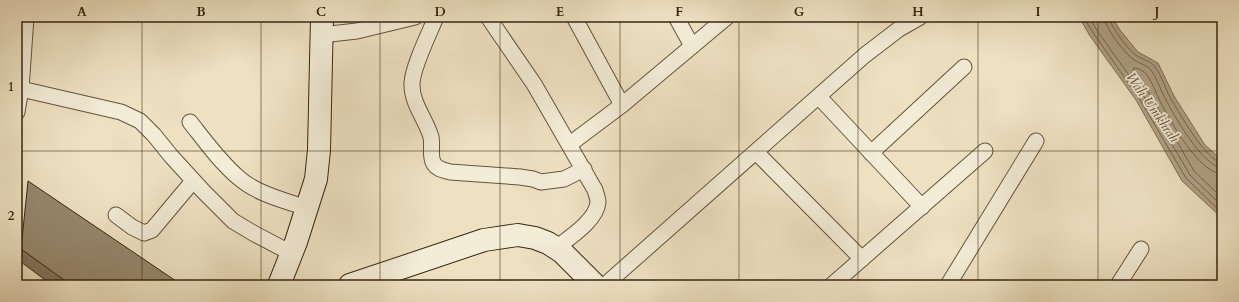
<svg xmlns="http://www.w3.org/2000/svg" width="1239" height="302" font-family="Cardo,serif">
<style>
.water{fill:#afa185;stroke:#7f6f56}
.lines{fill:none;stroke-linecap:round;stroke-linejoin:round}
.shore{stroke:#74634a;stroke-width:1}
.street-casing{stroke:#65543c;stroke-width:17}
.secondary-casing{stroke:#382510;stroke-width:24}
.street{stroke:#f3ecd7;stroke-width:15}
.secondary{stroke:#f3ecd7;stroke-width:22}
.wall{fill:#81745e;stroke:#382510}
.building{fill:#96876d;stroke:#382510}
.grid{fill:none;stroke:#382510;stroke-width:1;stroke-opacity:0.55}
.labels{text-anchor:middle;stroke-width:3.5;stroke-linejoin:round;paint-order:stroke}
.water-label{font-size:14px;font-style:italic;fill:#625039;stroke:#f3ecd7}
.neatline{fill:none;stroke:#382510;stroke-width:1.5}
.grid-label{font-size:13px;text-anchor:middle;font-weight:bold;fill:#382510}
</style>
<rect width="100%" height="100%" fill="#ede1c2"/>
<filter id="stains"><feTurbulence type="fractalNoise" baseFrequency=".005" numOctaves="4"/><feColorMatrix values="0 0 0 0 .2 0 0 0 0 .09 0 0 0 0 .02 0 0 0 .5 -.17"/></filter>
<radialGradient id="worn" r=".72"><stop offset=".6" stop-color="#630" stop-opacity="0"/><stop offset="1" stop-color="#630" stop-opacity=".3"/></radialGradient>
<polygon class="water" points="1079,17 1112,17 1120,30 1138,52 1158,63 1174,96 1205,145 1222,160 1222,218 1182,181 1136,100 1090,36"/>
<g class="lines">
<g class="shore">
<polyline points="1083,17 1094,34 1139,98 1186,178 1222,213"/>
<polyline points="1089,17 1098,32 1143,95 1190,175 1222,206"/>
<path d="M1104 17C1104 26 1125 54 1133 59 1138 63 1147 65 1151 70 1157 78 1160 89 1165 98 1173 114 1203 167 1222 168"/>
<path d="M1109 17C1110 26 1129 51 1137 56 1142 59 1152 62 1155 67 1162 76 1165 88 1170 97 1178 111 1206 161 1222 163"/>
<path d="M1222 174C1199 173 1171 122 1161 103 1156 94 1153 83 1147 75 1144 71 1138 68 1134 68L1133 71 1149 93 1194 171 1222 198"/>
</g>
<defs>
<g id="street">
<path d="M436 17C429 34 413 66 412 83 411 103 426 119 431 137 433 146 429 156 434 164 438 170 444 170 450 172L520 177 533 179 541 182 564 179 584 169"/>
<path d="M488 17 534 84 595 190C596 194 598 198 598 202 597 220 569 238 556 248"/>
<polyline points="574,17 622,105"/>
<polyline points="676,17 692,46"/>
<polyline points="321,35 357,31 415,17"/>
<polyline points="21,89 121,112 140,121 154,135 171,156 203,191 233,221 253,233 291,253"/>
<polyline points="819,97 922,207"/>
<polyline points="17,112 21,89 26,17"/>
<path d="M190 122C205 141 220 162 239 178 257 194 284 200 306 208"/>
<polyline points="570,144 622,105 727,17"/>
<polyline points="756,152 862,259"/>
<polyline points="871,153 964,67"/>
<polyline points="116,215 132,227 144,233 152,230 193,181"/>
<polyline points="605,285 865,55 899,29 920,17"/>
<polyline points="832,285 985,151"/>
<polyline points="948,285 1036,141"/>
<polyline points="1118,285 1141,249"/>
</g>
<g id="secondary">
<polyline points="279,285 296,242 316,179 319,150 322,17"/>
<polyline points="350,285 484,240 518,235 535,238 548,243 562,252 595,285"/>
</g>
</defs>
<use href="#street" class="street-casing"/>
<use href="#secondary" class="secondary-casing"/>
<use href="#street" class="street"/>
<use href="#secondary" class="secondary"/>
</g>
<polygon class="wall" points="21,249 176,285 52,285 21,262"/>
<polygon class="building" points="28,181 176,281 173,285 71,285 21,249"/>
<path class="grid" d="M142 17V285M261 17V285M380 17V285M500 17V285M620 17V285M739 17V285M858 17V285M978 17V285M1098 17V285M17 151H1222"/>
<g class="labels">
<g class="water-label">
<text transform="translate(1153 107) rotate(55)" y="5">Wah Umkhrah</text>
</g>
</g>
<rect width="1239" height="302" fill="none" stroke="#ede1c2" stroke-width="44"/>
<rect x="22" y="22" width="1195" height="258" class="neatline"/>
<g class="grid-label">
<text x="82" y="16">A</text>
<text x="201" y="16">B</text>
<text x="321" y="16">C</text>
<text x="440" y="16">D</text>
<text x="560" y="16">E</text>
<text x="679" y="16">F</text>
<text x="799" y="16">G</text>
<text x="918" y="16">H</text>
<text x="1038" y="16">I</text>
<text x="1157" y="16">J</text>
<text x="11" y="91">1</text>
<text x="11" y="220">2</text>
</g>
<rect width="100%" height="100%" filter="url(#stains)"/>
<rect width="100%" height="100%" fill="url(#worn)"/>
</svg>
